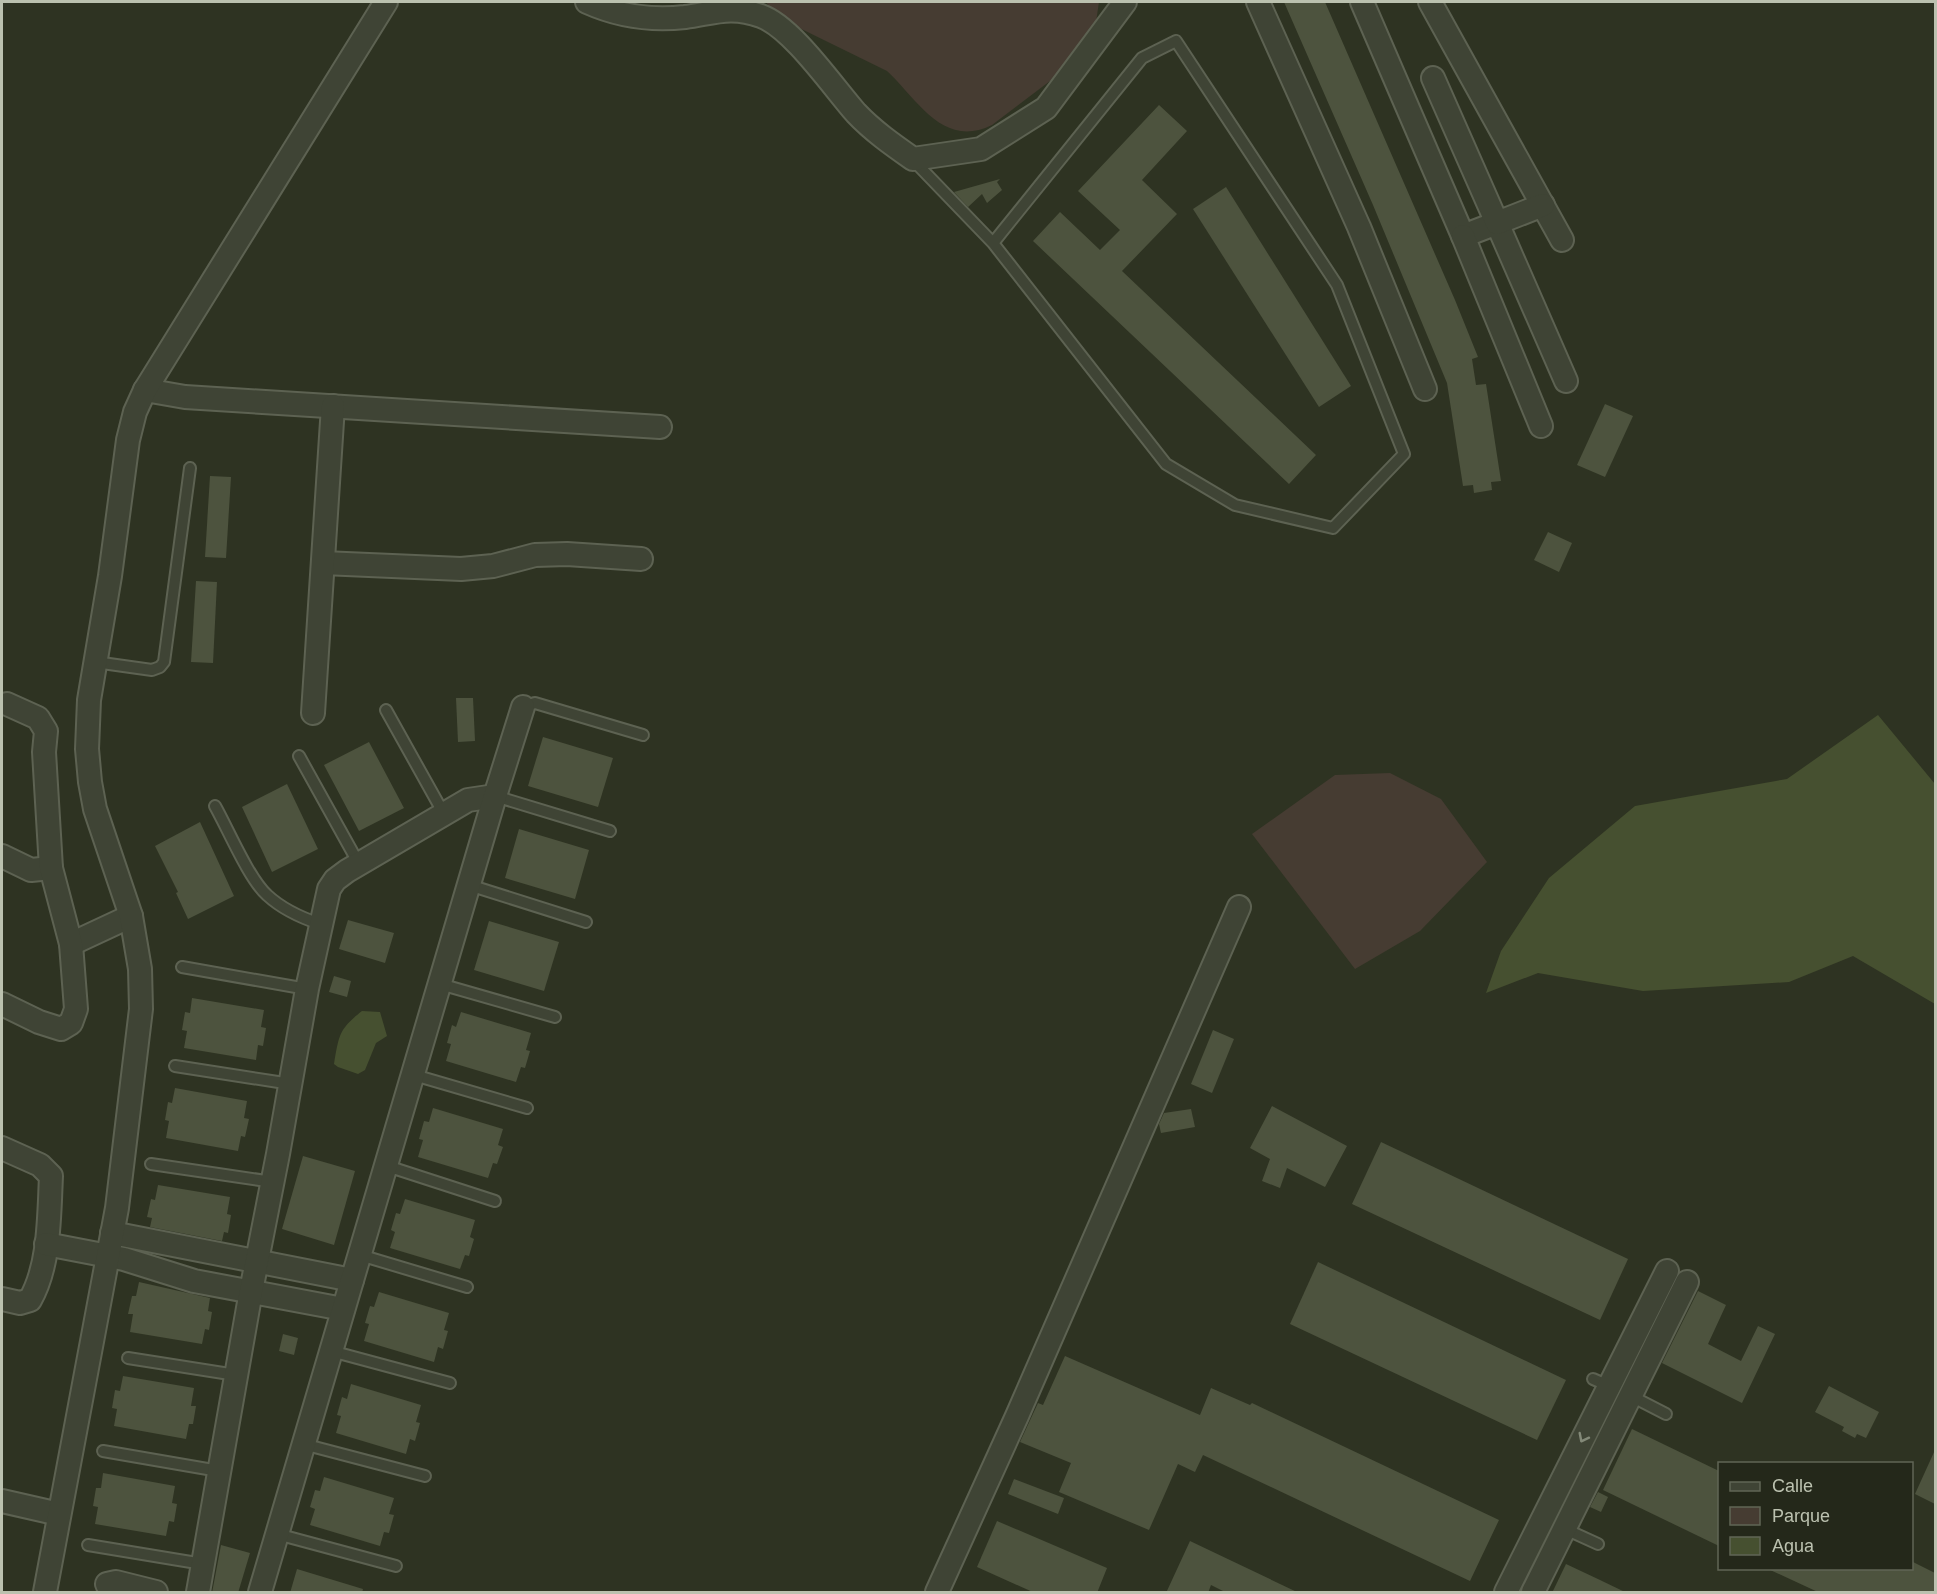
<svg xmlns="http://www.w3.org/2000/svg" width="1937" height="1594" font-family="Helvetica,sans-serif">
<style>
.green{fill:#463c32}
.water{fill:#465030}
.building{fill:#4d533e}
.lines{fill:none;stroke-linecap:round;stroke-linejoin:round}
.service-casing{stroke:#5d6252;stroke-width:14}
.minor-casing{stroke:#5d6252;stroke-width:26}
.service{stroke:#3f4435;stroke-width:10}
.minor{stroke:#3f4435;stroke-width:22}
.oneway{stroke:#838978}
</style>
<rect width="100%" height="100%" fill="#2e3322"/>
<g class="green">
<path d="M766 2H1099L1096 22 1083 56 992 125C943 149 918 100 887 71L777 17Z"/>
<polygon points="1390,773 1441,799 1487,862 1420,931 1355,969 1252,834 1335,775"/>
</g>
<g class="water">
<polygon points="1878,715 1935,784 1935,1004 1853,956 1789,982 1643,991 1538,973 1486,993 1501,951 1549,878 1635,806 1787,779"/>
<path d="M362 1011 380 1012 387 1036 376 1043 365 1070 358 1074 338 1067 334 1064C339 1035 339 1029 362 1011Z"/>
</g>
<g class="building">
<polygon points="1284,2 1325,2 1455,300 1478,357 1472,359 1476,385 1486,384 1501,481 1491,482 1492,490 1474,493 1473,485 1463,486 1447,383 1373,205"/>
<polygon points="1159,105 1187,131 1142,180 1177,214 1122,271 1316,455 1289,484 1033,241 1060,212 1100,250 1120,230 1078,191"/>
<polygon points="1000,179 997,182 1002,190 987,203 982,194 968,207 954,192"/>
<polygon points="1226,187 1351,386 1319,407 1193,209"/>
<polygon points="1605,404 1633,416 1605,477 1577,465"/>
<polygon points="210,476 231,477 226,558 205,557"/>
<polygon points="1548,532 1572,543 1559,572 1534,560"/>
<polygon points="196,581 217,582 213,663 191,662"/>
<polygon points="456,698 473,698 475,741 458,742"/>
<polygon points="543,737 613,758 598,807 528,786"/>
<polygon points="369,742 404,808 359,831 324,765"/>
<polygon points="287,784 318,849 272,872 242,807"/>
<polygon points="200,822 234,896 188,919 176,893 178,892 155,846"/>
<polygon points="519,829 589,850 575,899 505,878"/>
<polygon points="348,920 394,933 385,963 339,949"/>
<polygon points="489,921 559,942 544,991 474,970"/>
<polygon points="334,976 351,981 347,997 329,992"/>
<polygon points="192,998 264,1010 261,1027 266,1028 263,1046 258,1045 256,1060 184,1048 187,1031 182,1030 185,1012 190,1013"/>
<polygon points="461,1012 531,1033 526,1050 530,1051 525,1068 521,1067 516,1082 446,1061 451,1044 447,1043 452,1025 456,1027"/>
<polygon points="1213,1030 1234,1039 1212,1093 1191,1084"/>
<polygon points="175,1088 247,1101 244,1118 249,1119 245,1137 241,1136 238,1151 166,1138 169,1121 165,1120 168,1102 172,1103"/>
<polygon points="1272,1106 1347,1146 1325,1187 1287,1168 1280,1188 1262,1181 1270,1159 1250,1148"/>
<polygon points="433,1108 503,1129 498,1145 503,1147 497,1164 493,1163 488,1178 418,1157 423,1140 419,1139 424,1121 429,1122"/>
<polygon points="1191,1109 1195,1127 1161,1133 1159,1124 1164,1113"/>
<polygon points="1381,1142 1628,1259 1600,1320 1352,1204"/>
<polygon points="303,1156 355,1171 334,1245 282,1229"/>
<polygon points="158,1185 230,1197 227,1214 231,1215 228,1233 224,1232 222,1241 150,1227 152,1218 147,1217 151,1199 155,1200"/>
<polygon points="405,1199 475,1220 470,1237 474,1239 469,1256 465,1255 460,1269 390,1248 395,1232 391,1230 396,1213 400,1214"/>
<polygon points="1318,1262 1566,1380 1537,1440 1290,1324"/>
<polygon points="139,1282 210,1298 208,1311 212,1312 209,1330 205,1329 202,1344 130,1332 133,1314 128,1314 132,1296 136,1296"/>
<polygon points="1698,1291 1726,1305 1708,1344 1741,1361 1758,1326 1775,1334 1742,1403 1662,1363"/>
<polygon points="379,1292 449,1313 444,1330 448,1331 443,1349 438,1347 434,1362 364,1341 369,1324 365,1323 370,1306 374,1307"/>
<polygon points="283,1334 298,1338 294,1355 279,1351"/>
<polygon points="1065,1356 1200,1415 1211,1388 1250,1405 1252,1403 1499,1520 1470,1581 1203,1455 1195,1472 1178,1464 1149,1530 1059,1492 1071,1463 1020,1442 1038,1403 1043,1405"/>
<polygon points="123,1376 194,1388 191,1406 196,1406 193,1424 189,1424 186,1439 114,1426 117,1409 112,1408 115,1390 120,1391"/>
<polygon points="351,1384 421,1405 416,1422 420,1423 415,1441 410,1439 406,1454 336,1433 341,1416 337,1415 342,1397 347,1399"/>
<polygon points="1829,1386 1879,1412 1866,1438 1857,1434 1855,1438 1842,1431 1844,1427 1815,1412"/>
<polygon points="1632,1429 1719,1471 1719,1546 1603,1490"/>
<polygon points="1935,1450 1935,1504 1915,1494"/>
<polygon points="103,1473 175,1486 172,1503 177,1504 174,1522 169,1521 166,1536 95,1524 98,1507 93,1506 96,1488 101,1488"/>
<polygon points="324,1477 394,1498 389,1514 394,1515 389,1533 384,1532 380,1546 310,1525 315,1509 310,1507 315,1490 320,1491"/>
<polygon points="1014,1479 1064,1498 1058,1514 1008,1494"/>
<polygon points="1598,1492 1608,1497 1601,1512 1590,1507"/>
<polygon points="997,1521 1107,1568 1097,1593 1035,1593 977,1567"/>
<polygon points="1190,1541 1232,1561 1299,1593 1227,1593 1211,1585 1208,1593 1166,1593"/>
<polygon points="221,1545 250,1553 238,1593 212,1593"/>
<polygon points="1911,1561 1935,1573 1935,1593 1820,1593 1768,1569 1911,1569"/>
<polygon points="1566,1564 1600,1580 1627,1593 1552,1593"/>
<polygon points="297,1569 363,1589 362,1593 290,1593"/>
</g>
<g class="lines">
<defs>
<g id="service">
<polyline points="913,160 993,243 1166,464 1235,505 1333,528 1404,454 1337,285 1176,41 1142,58 993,243"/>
<polyline points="95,662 152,670 160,667 164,662 190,468"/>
<polyline points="523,707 535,703 643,735"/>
<polyline points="386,710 444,814"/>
<polyline points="299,756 359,864"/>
<polyline points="495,796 610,831"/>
<path d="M215 806C228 829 249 879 267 895 282 909 302 918 320 924"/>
<polyline points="469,885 586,922"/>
<polyline points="182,967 307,989"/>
<polyline points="440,984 555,1017"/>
<polyline points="175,1066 291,1084"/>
<polyline points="414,1075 527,1108"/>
<polyline points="151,1164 273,1182"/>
<polyline points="387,1166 495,1201"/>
<polyline points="360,1255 467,1287"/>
<polyline points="331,1351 450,1383"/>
<polyline points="128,1358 236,1375"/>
<polyline points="1593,1379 1609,1386"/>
<polyline points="1631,1396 1666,1414"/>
<polyline points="303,1444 425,1476"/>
<polyline points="103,1451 219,1471"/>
<polyline points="1565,1529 1598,1544"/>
<polyline points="277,1534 396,1566"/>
<polyline points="88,1545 203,1564"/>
</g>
<g id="minor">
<path d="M587 2C618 16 650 21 685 17 714 13 731 5 761 16 792 27 833 87 856 113 873 131 893 145 913 159L981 149 1046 108 1125 2"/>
<polyline points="1258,2 1359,227 1425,389"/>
<polyline points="1362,2 1463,236 1497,223 1566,381"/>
<polyline points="1430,2 1562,240"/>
<polyline points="1433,78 1497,223 1543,205"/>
<polyline points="1463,236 1541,426"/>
<polyline points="145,390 185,397 660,427"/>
<polyline points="323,563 461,569 493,566 535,555 567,554 641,559"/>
<polyline points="313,713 333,406"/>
<polyline points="2,856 31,870 51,868"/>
<polyline points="71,944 131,916"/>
<polyline points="2,1004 39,1022 61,1029 71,1023 76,1009 71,944 51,868 44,752 46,731 38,718 7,704"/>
<path d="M2 1148 40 1165 51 1176C49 1216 50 1265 30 1300L20 1303 2 1299"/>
<polyline points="112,1233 352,1280"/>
<polyline points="46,1244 124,1259 194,1281 343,1309"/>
<polyline points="2,1501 59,1514"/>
<polyline points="107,1584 116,1582 156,1592"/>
<polyline points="45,1592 117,1208 141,1009 140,969 131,916 95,809 90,782 87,749 89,700 110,576 128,440 135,412 145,390 386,2"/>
<polyline points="198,1592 251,1291 278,1154 307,989 329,889 335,880 347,871 468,800 495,796"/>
<polyline points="260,1592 495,796 523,707"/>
<polyline points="937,1592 1017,1416 1239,907"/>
<polyline points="1506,1592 1667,1271"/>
<polyline points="1533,1592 1687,1282"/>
</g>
</defs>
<use href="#service" class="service-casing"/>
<use href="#minor" class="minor-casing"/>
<use href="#service" class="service"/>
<use href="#minor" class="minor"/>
</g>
<defs><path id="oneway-chevron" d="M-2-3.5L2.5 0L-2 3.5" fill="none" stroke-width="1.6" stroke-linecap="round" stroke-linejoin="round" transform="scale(1.5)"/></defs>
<use class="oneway" href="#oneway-chevron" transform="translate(1583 1438) rotate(117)"/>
<rect width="1937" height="1594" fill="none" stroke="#bbc1af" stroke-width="6"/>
<rect x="1718" y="1462" width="195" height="108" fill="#24281a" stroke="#606556" stroke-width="1.5"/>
<rect x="1730" y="1482" width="30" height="9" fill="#3f4435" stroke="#606556" stroke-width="1.5"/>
<text x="1772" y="1492" font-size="18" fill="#bbc1af">Calle</text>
<rect x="1730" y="1507" width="30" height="18" fill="#463c32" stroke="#606556" stroke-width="1.5"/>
<text x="1772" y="1522" font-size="18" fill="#bbc1af">Parque</text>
<rect x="1730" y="1537" width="30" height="18" fill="#465030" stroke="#606556" stroke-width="1.5"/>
<text x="1772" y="1552" font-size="18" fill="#bbc1af">Agua</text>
</svg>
